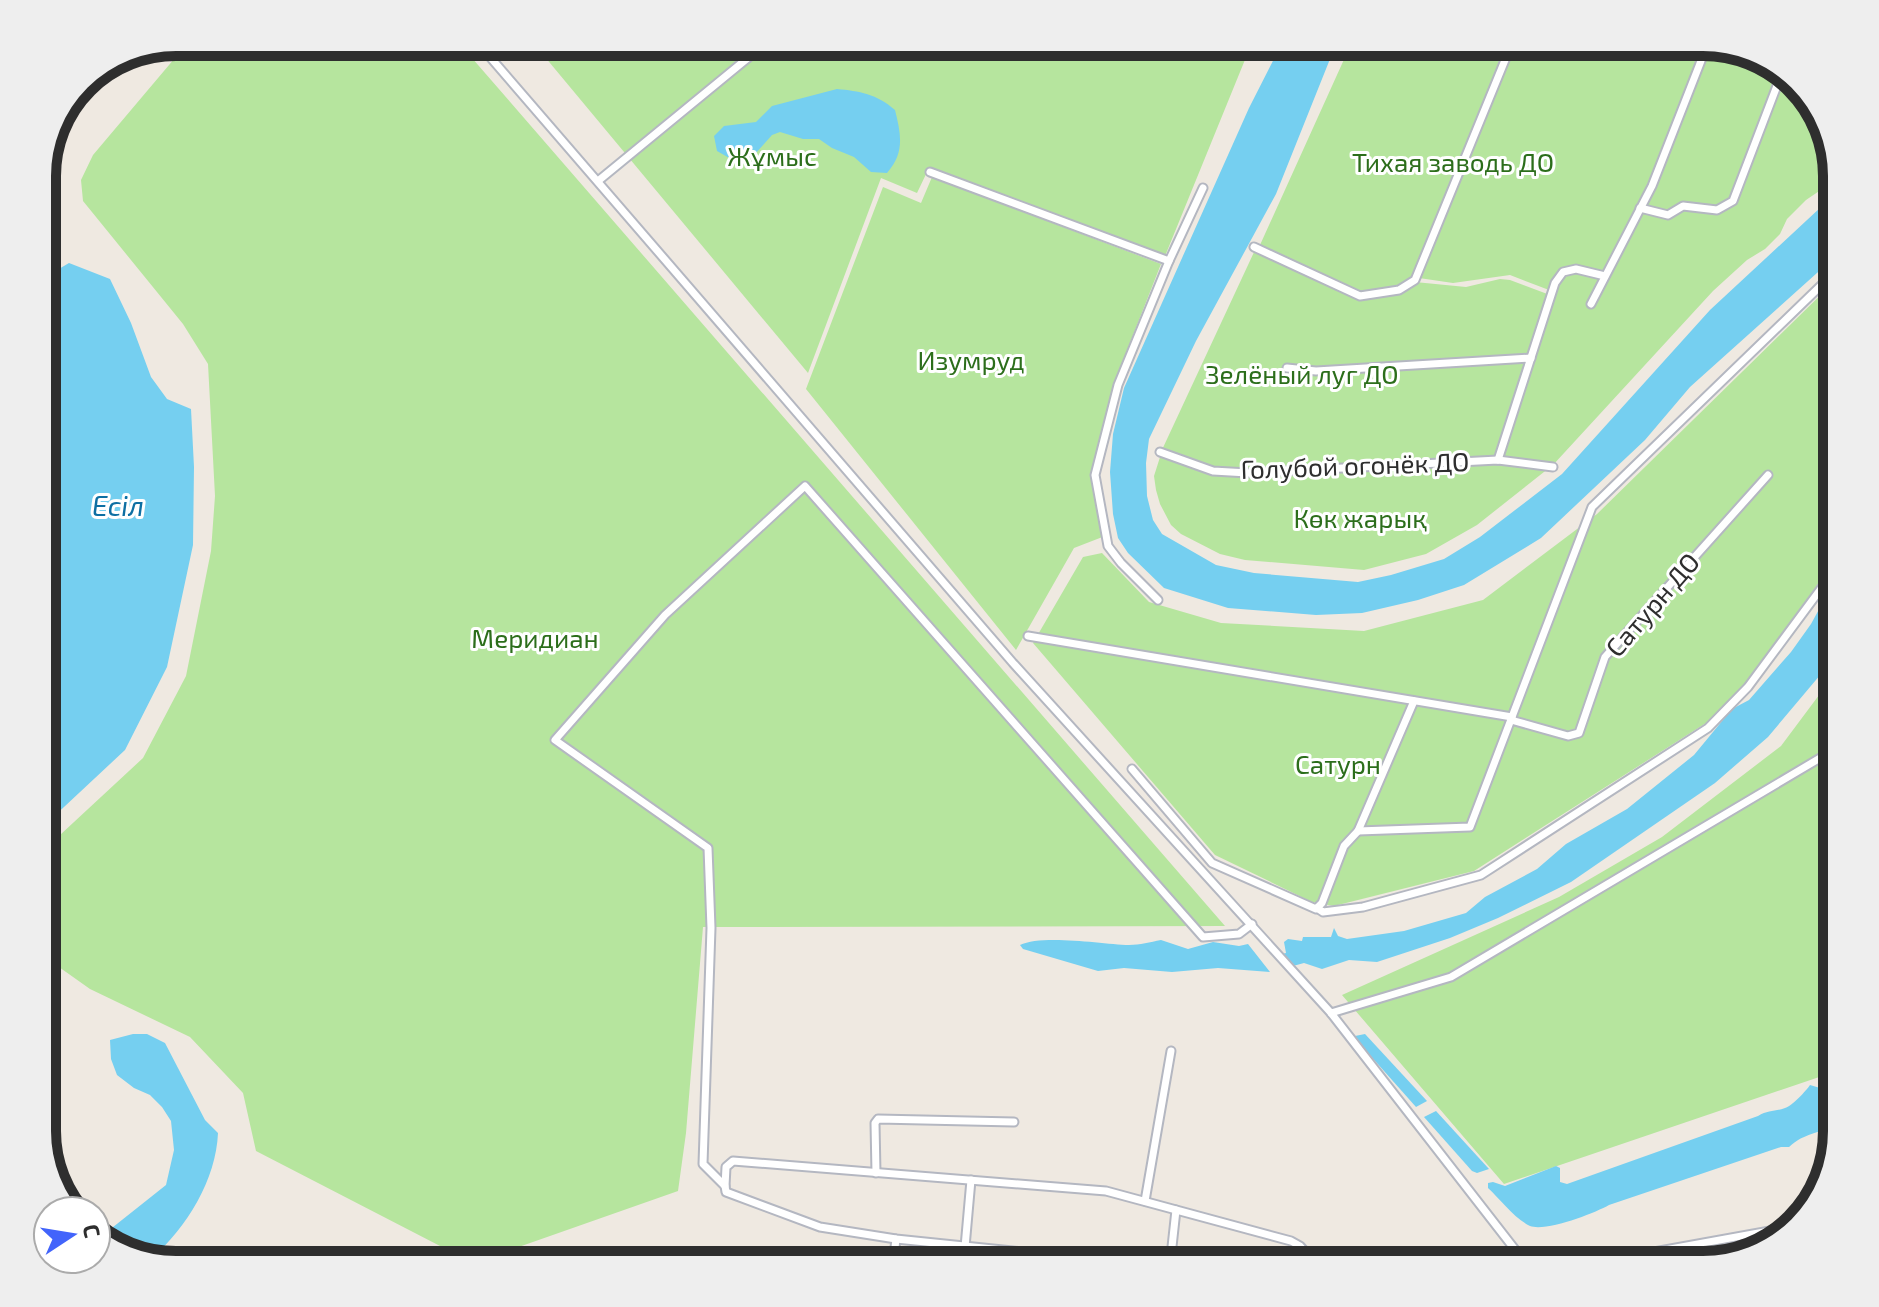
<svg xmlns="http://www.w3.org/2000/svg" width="1879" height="1307" font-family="'Exo 2',sans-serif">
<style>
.education{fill:#f0e6d1}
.green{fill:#b6e59e}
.water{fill:#75cff0}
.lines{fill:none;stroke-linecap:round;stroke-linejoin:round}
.minor-casing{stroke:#b4b7c1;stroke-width:11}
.minor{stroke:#fff;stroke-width:7}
.labels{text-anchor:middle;stroke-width:6;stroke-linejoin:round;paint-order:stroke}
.park-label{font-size:26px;fill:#2c6e1b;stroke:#fff}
.street-label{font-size:26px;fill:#2e2e2e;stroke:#fff}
.water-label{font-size:28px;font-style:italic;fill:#0d6fa3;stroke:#fff}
.rim{fill:none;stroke:#2e2e2e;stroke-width:10}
</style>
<rect width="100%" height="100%" fill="#efe9e1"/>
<polygon class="education" points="1728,1245 1730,1258 1704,1265 1609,1265"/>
<g class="green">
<polygon points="1705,43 1647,190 1604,273 1563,269 1554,278 1549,290 1510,275 1453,283 1419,278 1397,287 1361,293 1260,245 1351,44"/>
<path d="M1711 44 1778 65 1819 109 1837 179 1806 200 1787 219 1780 234 1765 249 1747 260 1713 291 1553 465 1500 458 1556 285C1572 266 1586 276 1607 280L1653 191Z"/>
<polygon points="1251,45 1163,261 928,170 917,193 881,178 808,373 540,51"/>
<polygon points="465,50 1225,926 703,927 686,1133 678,1191 473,1263 256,1151 243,1093 190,1037 90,989 42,955 42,844 60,835 143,758 186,676 211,551 215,496 208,364 183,324 83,201 81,180 93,155 180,52"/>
<polygon points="932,177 1161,264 1115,381 1092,475 1105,536 1074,548 1016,650 806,389 883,187 921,203"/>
<polygon points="1255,250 1359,298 1367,299 1399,291 1415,282 1466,287 1500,279 1510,280 1550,295 1496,458 1246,471 1213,469 1161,452"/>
<polygon points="1837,279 1837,558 1745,684 1706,723 1474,871 1334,906 1312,902 1215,855 1033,643 1083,557 1102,553 1149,602 1221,623 1364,631 1483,600 1597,514"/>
<polygon points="1161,454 1214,473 1498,462 1549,468 1477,525 1426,554 1364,570 1245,560 1220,554 1181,534 1171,525 1160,504 1156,490 1154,476"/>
<polygon points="1837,671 1837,1071 1504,1184 1342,995 1559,897 1662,837 1781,746"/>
</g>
<g class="water">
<polygon points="1336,44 1276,194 1196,341 1149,439 1146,463 1147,496 1153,520 1162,534 1216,565 1254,573 1358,582 1391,575 1444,559 1480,537 1562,474 1710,310 1821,207 1837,197 1837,255 1690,387 1645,440 1541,538 1464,585 1418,600 1362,613 1316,615 1228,608 1164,588 1128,553 1118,538 1113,514 1110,472 1113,434 1124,388 1249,108 1281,45"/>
<path d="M837 89C859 91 877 94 895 110 901 134 905 153 887 173L871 172 854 157 832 148 819 139H803L780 132 772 135 755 154 731 159 717 151 714 136 724 126 756 122 772 106Z"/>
<polygon points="69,263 110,279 131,323 151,377 167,399 191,409 194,467 193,545 167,667 125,750 49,821 42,823 42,279"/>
<polygon points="1837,584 1837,655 1768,737 1715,783 1571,882 1498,918 1450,938 1377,962 1349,960 1322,969 1304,963 1293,966 1282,954 1286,953 1284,942 1288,939 1302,941 1303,937 1331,937 1334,928 1338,936 1347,939 1404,931 1466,913 1485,897 1537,869 1566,844 1627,809 1694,755 1732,709 1749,700 1791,652 1811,624 1828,593"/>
<path d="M1161 940 1188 949 1213 942 1239 946 1248 944 1270 972 1218 968 1172 972 1124 968 1098 971 1023 949 1020 945C1042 934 1102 944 1129 945 1140 945 1150 942 1161 940Z"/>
<path d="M133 1034H147L165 1043 205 1120 218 1133C216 1180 187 1227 152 1258L101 1242 98 1239 166 1185 174 1150 171 1121 162 1107 150 1095 134 1088 117 1075 111 1059 110 1040Z"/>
<polygon points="1365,1034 1427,1101 1416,1107 1360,1044 1355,1036"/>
<path d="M1829 1079 1837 1082V1122C1819 1135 1805 1132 1789 1147H1781L1609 1205C1595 1213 1546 1232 1530 1226 1515 1219 1500 1199 1488 1188V1183L1493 1182 1505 1186 1556 1166 1560 1168V1182L1567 1184 1758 1116C1768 1110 1775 1112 1785 1108 1792 1106 1806 1091 1810 1085L1820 1088Z"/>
<polygon points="1436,1111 1489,1169 1477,1173 1472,1171 1424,1117"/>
</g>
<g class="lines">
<defs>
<g id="minor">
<polyline points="484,50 1013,663 1331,1013 1527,1265"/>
<polyline points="930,172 1169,261"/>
<polyline points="598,181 760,48"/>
<polyline points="1640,208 1668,215 1683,206 1717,210 1733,201 1783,70"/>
<polyline points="1254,247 1360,296 1399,290 1415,280 1512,43"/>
<polyline points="1591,304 1652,186 1708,43"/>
<polyline points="1287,368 1316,371 1531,358"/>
<polyline points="1160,452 1213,471 1248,473 1498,460 1553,467"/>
<polyline points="1498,460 1555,283 1563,272 1576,269 1605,276"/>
<polyline points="1158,600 1121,563 1108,546 1095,475 1118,385 1169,261 1203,188"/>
<polyline points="1028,636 1512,717"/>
<polyline points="1511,720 1568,736 1579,733 1605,657 1768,475"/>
<polyline points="1132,769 1212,863 1316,909 1322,903 1344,846 1358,831 1414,701"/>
<polyline points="1358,831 1470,827 1592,507 1837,270"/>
<polyline points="1317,908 1323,912 1363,907 1481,875 1708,728 1748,687 1837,567"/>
<polyline points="1331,1013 1451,977 1837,748"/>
<polyline points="876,1173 875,1123 878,1119 1014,1122"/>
<polyline points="725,1186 726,1167 733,1161 1106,1191 1291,1241 1300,1246 1317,1265"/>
<polyline points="1145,1201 1171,1051"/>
<polyline points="965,1247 971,1180"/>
<polyline points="893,1265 896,1239"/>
<polyline points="1151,1265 896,1239 820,1227 726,1192 725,1186 703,1164 711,928 708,848 555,740 665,615 805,486 1203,937 1239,934 1252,924"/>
<polyline points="1170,1265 1176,1210"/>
<polyline points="1582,1265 1791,1227"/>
</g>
</defs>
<use href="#minor" class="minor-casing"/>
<use href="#minor" class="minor"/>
</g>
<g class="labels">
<g class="park-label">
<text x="772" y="166">Жұмыс</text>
<text x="1453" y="172">Тихая заводь ДО</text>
<text x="971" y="370">Изумруд</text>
<text x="1302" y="384">Зелёный луг ДО</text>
<text x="1360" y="528">Көк жарық</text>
<text x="535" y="648">Меридиан</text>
<text x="1338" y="774">Сатурн</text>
</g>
<g class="street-label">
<text transform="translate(1355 466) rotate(-2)" y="9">Голубой огонёк ДО</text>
<text transform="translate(1653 605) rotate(-49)" y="9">Сатурн ДО</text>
</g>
<g class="water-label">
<text x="118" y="516">Есіл</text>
</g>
</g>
<path d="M0 0H1879V1307H0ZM176 56H1703A120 120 0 0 1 1823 176V1131A120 120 0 0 1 1703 1251H176A120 120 0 0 1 56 1131V176A120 120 0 0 1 176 56Z" fill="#eee" fill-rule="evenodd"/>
<path class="rim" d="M176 56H1703A120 120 0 0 1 1823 176V1131A120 120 0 0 1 1703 1251H176A120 120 0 0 1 56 1131V176A120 120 0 0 1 176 56Z"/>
<g transform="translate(72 1235) rotate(78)"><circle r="38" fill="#ffffff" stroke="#ababab" stroke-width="2"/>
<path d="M0-6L14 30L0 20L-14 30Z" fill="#4264fb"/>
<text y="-12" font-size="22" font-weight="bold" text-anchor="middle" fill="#2e2e2e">С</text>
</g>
</svg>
